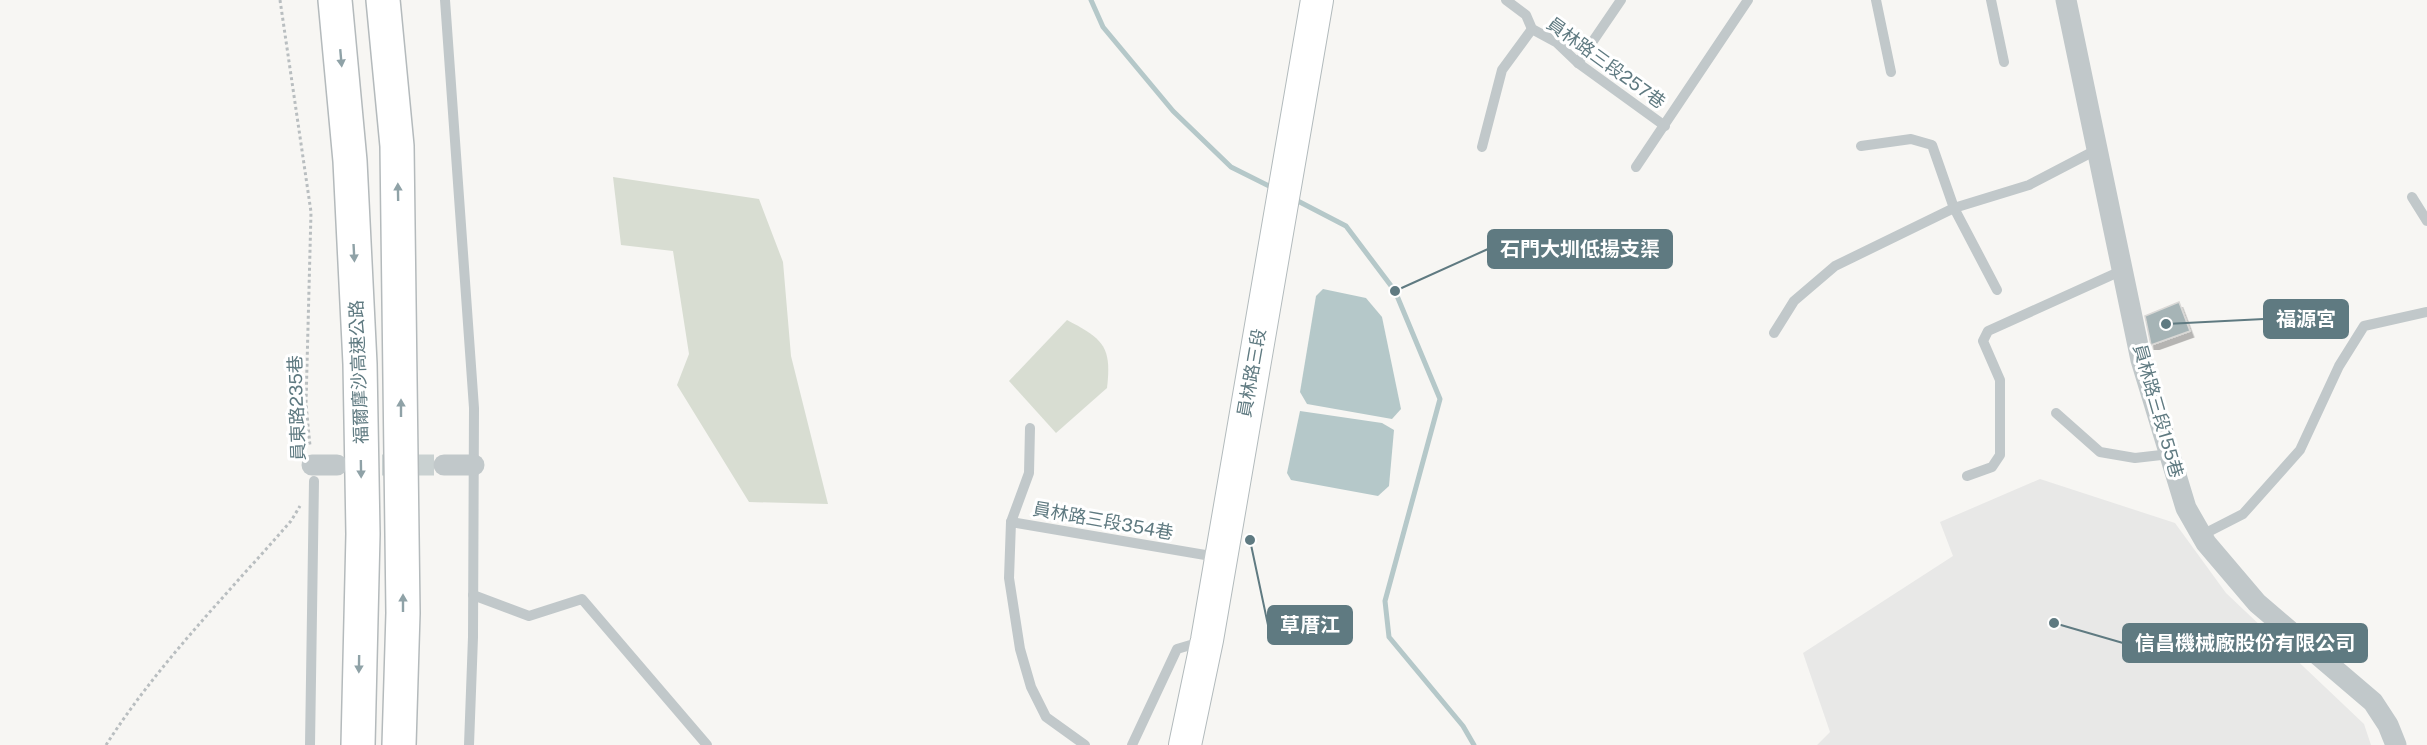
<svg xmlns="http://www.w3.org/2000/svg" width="2427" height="745" font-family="'Public Sans','Noto Sans TC',sans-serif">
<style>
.built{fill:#e8e8e7}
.green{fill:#d8ddd2}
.water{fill:#b5c8c9}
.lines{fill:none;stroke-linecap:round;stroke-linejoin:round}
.stream{stroke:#b5c8c9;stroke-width:5}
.building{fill:#a6b4b6;stroke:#d9d8d6;stroke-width:1.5;filter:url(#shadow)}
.minor-tunnel{stroke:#c9d1d1;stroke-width:21;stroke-dasharray:21 10;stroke-linecap:butt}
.primary-casing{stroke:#b2babc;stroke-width:34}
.motorway-casing{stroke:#b4babc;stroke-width:36}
.path{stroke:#b9bec0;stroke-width:3;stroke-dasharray:3 3;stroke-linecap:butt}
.service{stroke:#c1c8ca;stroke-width:10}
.minor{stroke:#c1c8ca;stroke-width:21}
.primary{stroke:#fff;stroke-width:32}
.motorway{stroke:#fff;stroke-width:33}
.oneway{fill:#8fa2a7}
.labels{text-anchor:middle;stroke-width:6;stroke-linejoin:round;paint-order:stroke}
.street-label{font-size:18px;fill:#5f7a81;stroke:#fff}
.leader{fill:none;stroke:#5f7a81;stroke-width:2}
.callout-dot{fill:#5f7a81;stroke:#fff;stroke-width:2}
.callout{fill:#5f7a81;stroke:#5f7a81;stroke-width:2}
.callout-label{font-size:20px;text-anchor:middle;font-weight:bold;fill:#fff}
</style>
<defs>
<filter id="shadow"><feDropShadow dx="3.5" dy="6" stdDeviation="0" flood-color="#0004"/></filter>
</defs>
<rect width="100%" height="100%" fill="#f7f6f3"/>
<polygon class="built" points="2040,479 2175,523 2226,593 2364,724 2371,745 1817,745 1830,732 1803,653 1953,556 1940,522"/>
<g class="green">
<polygon points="613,177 759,199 783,262 791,356 828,504 749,502 677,385 689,354 673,251 621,245"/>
<path d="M1067 320C1103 339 1112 346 1107 388L1056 433 1009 381Z"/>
</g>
<g class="water">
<polygon points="1323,289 1366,298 1382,317 1401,409 1392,419 1307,404 1300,392 1316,296"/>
<polygon points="1300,411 1382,423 1394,430 1389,486 1378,496 1291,480 1287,473"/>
</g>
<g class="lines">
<g class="stream">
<polyline points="1091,0 1103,27 1173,111 1231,167 1275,189"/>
<polyline points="1294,199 1346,226 1395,291 1440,399 1385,601 1389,637 1463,726 1474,745"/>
</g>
</g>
<polygon class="building" points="2179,302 2190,331 2151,345 2145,316"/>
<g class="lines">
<polyline class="minor-tunnel" points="351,465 444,465"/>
<defs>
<polyline id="primary" points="1185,745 1207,640 1317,0"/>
<g id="motorway">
<polyline points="335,0 350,161 360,364 363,534 358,745"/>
<polyline points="383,0 397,146 403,613 399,745"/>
</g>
</defs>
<use href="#primary" class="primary-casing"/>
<use href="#motorway" class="motorway-casing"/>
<g class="path">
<polyline points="280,0 311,212 306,404 310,446"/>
<path d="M106 745C158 664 228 593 291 521L300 506"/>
</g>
<g class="service">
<polyline points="445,0 474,408 473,637 469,745"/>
<polyline points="1506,0 1526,15 1532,29 1556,42 1578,63 1665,126"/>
<polyline points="1876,0 1891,72"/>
<polyline points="1991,0 2004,62"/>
<polyline points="1578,63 1621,0"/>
<polyline points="1861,146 1911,139 1932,145 1954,208 1997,290"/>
<polyline points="1482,147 1502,70 1532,29"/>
<polyline points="1636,167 1748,0"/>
<polyline points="2412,197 2427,221"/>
<polyline points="1774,333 1794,301 1835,266 1954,208 2029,185 2098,149"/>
<polyline points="2056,413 2100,452 2135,458 2170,454"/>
<polyline points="1967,476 1992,467 2000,455 2000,380 1983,341 1988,331 2123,270"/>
<polyline points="1011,522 1029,473 1030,428"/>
<polyline points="2202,535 2243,514 2300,450 2339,366 2364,326 2427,312"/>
<polyline points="473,595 529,616 582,599 707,745"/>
<polyline points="310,745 314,481"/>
<polyline points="1085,745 1046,717 1031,687 1020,649 1009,578 1011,522 1217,557"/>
<polyline points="1132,745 1177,649 1204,641"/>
</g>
<g class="minor">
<polyline points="2066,0 2141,360 2186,508 2206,543 2257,603 2373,702 2388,725 2396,745"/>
<polyline points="312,465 337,465"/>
<polyline points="444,465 474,465"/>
</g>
<use href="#primary" class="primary"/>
<use href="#motorway" class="motorway"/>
</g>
<defs><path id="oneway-solid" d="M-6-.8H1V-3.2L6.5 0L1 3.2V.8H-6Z" transform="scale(1.5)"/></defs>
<g class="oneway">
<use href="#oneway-solid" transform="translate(341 58) rotate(85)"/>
<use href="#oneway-solid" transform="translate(398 192) rotate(-91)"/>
<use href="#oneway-solid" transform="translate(354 253) rotate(87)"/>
<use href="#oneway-solid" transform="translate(401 408) rotate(-90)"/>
<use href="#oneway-solid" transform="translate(361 469) rotate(89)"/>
<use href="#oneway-solid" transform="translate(403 603) rotate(-90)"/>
<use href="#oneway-solid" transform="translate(359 664) rotate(91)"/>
</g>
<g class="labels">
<g class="street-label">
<text transform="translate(1606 63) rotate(36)" y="6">員林路三段257巷</text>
<text transform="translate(359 372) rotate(-92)" y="6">福爾摩沙高速公路</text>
<text transform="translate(1252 373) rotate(-80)" y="6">員林路三段</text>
<text transform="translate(297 408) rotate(-92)" y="6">員東路235巷</text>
<text transform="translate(2158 411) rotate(74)" y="6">員林路三段155巷</text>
<text transform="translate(1103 521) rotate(10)" y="6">員林路三段354巷</text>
</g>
</g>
<path class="leader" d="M1395 291L1488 249M2166 324L2264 319M1250 540L1268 625M2054 623L2123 643"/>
<g class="callout-dot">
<circle cx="1395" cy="291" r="6"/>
<circle cx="2166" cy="324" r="6"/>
<circle cx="1250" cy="540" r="6"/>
<circle cx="2054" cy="623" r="6"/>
</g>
<g class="callout">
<rect x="1488" y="230" width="184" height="38" rx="6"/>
<rect x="2264" y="300" width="84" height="38" rx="6"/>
<rect x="1268" y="606" width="84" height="38" rx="6"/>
<rect x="2123" y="624" width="244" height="38" rx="6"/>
</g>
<g class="callout-label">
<text x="1580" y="256">石門大圳低揚支渠</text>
<text x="2306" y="326">福源宮</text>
<text x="1310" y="632">草厝江</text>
<text x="2245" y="650">信昌機械廠股份有限公司</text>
</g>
</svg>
